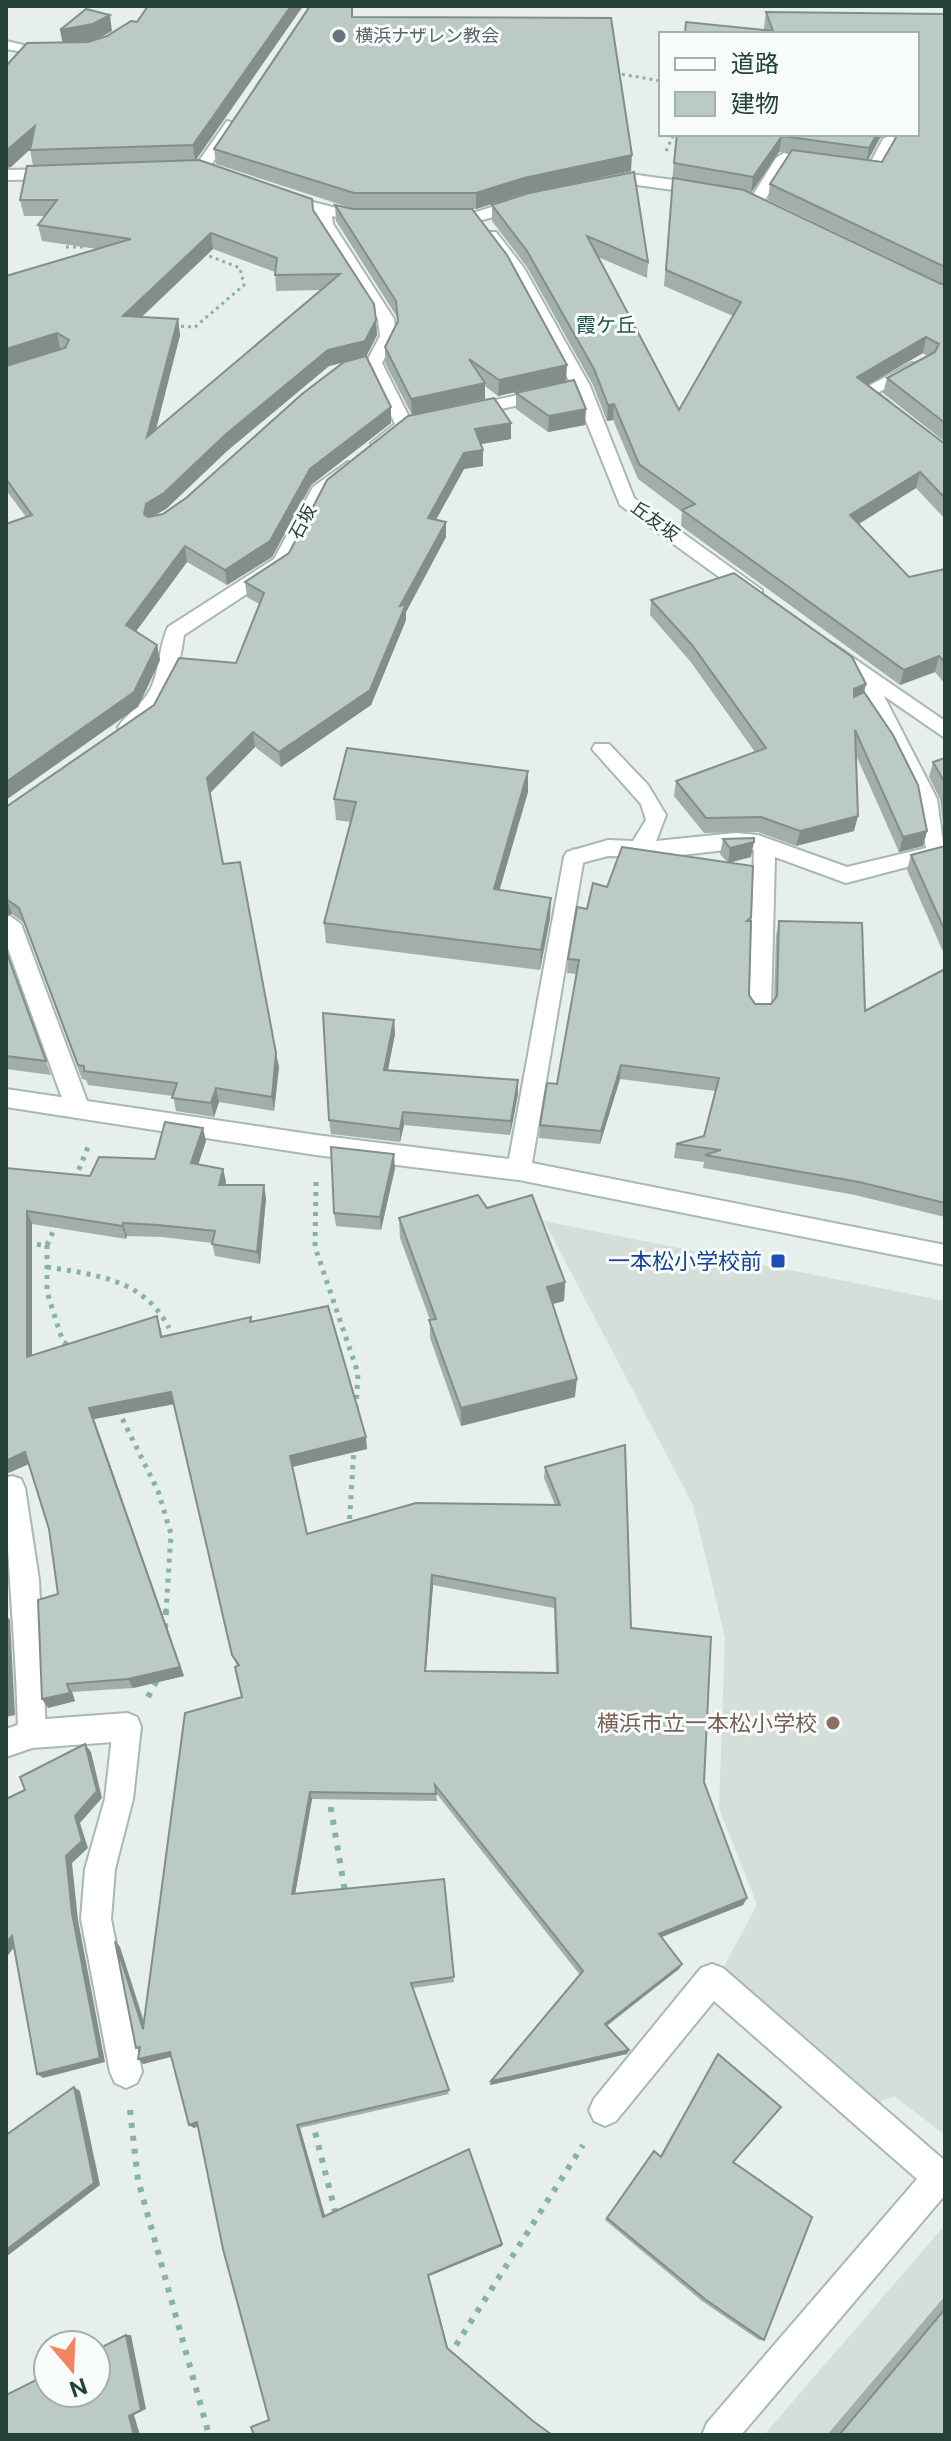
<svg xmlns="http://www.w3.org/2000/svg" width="951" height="2441" font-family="'Public Sans','Noto Sans JP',sans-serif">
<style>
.built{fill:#d4dfda}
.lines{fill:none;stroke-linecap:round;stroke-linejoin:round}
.lane-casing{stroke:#a8b8b2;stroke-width:4}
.street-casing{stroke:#a8b8b2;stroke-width:4}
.path-far2{stroke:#86b3a5;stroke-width:3;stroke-dasharray:3 4;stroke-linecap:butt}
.path-far1{stroke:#86b3a5;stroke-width:5;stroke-dasharray:4 6;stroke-linecap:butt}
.path{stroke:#86b3a5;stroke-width:6;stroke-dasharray:5 8;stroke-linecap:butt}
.lane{fill:#fff;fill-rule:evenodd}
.street{fill:#fff;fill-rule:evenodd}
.wall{fill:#a1aea9;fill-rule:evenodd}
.shaded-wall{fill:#838d89}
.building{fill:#bbcac4;stroke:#838d89;stroke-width:2;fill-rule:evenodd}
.worship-dot{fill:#6b7280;stroke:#f7fbf9;stroke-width:3}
.transit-dot{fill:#1a4fb4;stroke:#f7fbf9;stroke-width:3}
.education-dot{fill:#8d6e63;stroke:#f7fbf9;stroke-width:3}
.labels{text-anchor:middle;stroke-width:6;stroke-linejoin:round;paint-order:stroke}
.far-worship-label{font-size:18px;fill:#5b616d;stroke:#f7fbf9;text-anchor:start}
.far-street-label{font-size:18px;fill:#24423a;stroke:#f7fbf9}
.far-neighbourhood-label{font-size:20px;fill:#1f5548;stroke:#f7fbf9}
.transit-label{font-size:22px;fill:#164399;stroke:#f7fbf9;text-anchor:end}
.education-label{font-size:22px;fill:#785e54;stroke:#f7fbf9;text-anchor:end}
</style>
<rect width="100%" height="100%" fill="#e6efeb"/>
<g class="built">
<polygon points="544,1221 945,1301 945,2135 894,2096 863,2108 720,1974 757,1905 719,1808 725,1637 693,1505"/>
<polygon points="945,2225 945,2435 764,2435"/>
</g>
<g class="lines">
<defs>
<g id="lane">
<polygon points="6,41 59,53 52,57 6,49"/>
<polygon points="890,135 897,139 878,175 848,172 848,166 868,167 883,139"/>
<polygon points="784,153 825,163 817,168 788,163 761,206 751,206 748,203 776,158"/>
<polygon points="912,363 918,364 918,372 877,393 890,403 890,411 878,411 857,392"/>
<polygon points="546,389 555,394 552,398 469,416 460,411 463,407"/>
<polygon points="861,664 871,671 937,799 945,857 846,883 775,857 771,1009 768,1015 752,1015 749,1009 754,850 735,849 663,857 608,856 574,865 567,862 564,857 567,852 608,840 633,841 646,820 641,804 592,749 595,744 609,744 648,785 666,815 656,841 735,833 758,835 847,867 926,848 917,799 851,671"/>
<polygon points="10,916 21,924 90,1109 86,1116 70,1116 66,1109 6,943 6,917"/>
<path d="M12 1476 21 1479 25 1488 39 1580 46 1734 42 1744 32 1748 22 1744 18 1734C17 1648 6 1563 6 1478Z"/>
<polygon points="127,1713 137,1717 141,1727 133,1799 115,1869 111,1919 142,2072 137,2083 126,2088 115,2083 110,2072 81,1919 85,1869 105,1799 113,1727 117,1717"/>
</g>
<g id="street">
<polygon points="227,121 239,124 207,171 197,171 194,168"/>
<polygon points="6,170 56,169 64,174 56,179 6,180"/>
<polygon points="630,174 702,184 710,189 702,194 630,184 604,189 596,184"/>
<polygon points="278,193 375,218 367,223 332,216 333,224 394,319 396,336 382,363 413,425 386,447 374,447 371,443 395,424 366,363 380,336 378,319 317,224 316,213 278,199"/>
<path d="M521 198 526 200V206C505 213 454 234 436 219L444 214 476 212Z"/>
<polygon points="484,232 496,232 524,268 590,386 634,498 762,590 762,598 748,598 620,505 572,386 509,269 482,235"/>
<path d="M348 462 357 468 326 494 288 567 184 635C179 674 166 707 135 732H121L118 727C127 713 143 705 151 688 160 669 159 646 168 627L274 559 313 487Z"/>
<polygon points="833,644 945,721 945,738 826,656 823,651"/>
<polygon points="574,849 584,857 532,1163 945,1245 945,1265 519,1180 316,1155 6,1107 6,1089 316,1135 509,1159 564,857"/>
<polygon points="127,1713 137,1717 141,1727 137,1737 127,1741 32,1748 6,1757 6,1729 32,1720"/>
<polygon points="712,1964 723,1968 945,2161 945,2195 741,2435 702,2435 707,2423 917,2179 714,2001 616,2121 605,2126 594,2121 589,2110 594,2099 701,1968"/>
</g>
</defs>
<use href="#lane" class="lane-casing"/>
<use href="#street" class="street-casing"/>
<g class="path-far2">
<polyline points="615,73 661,81"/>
<polyline points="666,151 674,134"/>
<polyline points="66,247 85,247"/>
<polyline points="174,326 195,327 244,285 240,268 204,254"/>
</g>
<g class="path-far1">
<polyline points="75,1179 88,1147"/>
<polyline points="316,1182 315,1247 358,1373 356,1409"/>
<polyline points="27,1244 47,1245 56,1225"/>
<polyline points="47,1245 47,1292 63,1342 70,1346"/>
<path d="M47 1267C96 1275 144 1279 169 1328"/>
<polyline points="118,1410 158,1491 171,1534 166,1612"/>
<polyline points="349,1529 354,1447"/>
</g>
<g class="path">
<polyline points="165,1628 166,1610"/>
<polyline points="148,1697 158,1678"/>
<polyline points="332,1794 331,1809 345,1892 342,1893"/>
<polyline points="130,2110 138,2180 209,2435"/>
<polyline points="312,2120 336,2215"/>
<polyline points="449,2356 583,2145"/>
</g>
<use href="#lane" class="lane"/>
<use href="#street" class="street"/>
</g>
<g class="wall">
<path d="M148 6H303L196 160 313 210 376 320 377 335 366 356 391 407V423L311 485 272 557 227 585 187 562 136 631 157 645 160 660 138 707 26 517 6 490V366L97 249 42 241 38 225 45 216H24L20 200 33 166 30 149 11 167 6 168V66L63 42 112 31 96 39 107 36 137 22ZM213 249 275 272 276 291 321 290 156 429 180 335 178 319 141 317ZM344 362 186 498 163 514 155 515 166 509 227 451 329 366Z"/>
<polygon points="310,6 353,6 353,17 631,171 523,194 476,209 354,209 216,164 214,149"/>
<path d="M766 12 945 14V442L883 393 887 378 927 356 923 353 868 385 945 444V519L916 488 859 524 909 577 945 569V684L935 672 900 685 681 526 682 512 638 479 613 420 607 421 593 385 527 267 492 221V205L529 193 648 262 647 278 598 257 679 410 733 316 664 286 676 134 880 138 868 160 882 162 896 137 893 134H917V34L765 31 764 28ZM779 152 790 153 770 184 768 200 943 284 751 193Z"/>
<polygon points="335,205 566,381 498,396 485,386 412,415 385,363 385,347 397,323 397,317 336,221"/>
<polygon points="516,393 585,425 548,432 516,409"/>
<polygon points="511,423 511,439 481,444 483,450 483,466 464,469 436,520 446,522 446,537 406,612 406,620 371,705 281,767 255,747 210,793 223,864 279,1067 274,1111 219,1102 214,1117 176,1111 173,1096 88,1085 86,1080 82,1079 24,923 12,914 6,916 6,807 236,663 259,604 247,597 245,582"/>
<polygon points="651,600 866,684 864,692 927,831 923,846 899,852 856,755 854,831 796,846 758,832 704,833 674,796 676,781 755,752 690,661 650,615"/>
<polygon points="945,758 945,839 940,799 929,777 933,762"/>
<polygon points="528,771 528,792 499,890 550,918 540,970 326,943 324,923 351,822 336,820 334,799"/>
<polygon points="723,839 751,857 728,863 751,917 749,995 755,1004 771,1004 774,1000 776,936 779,921 865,1011 945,969 945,1217 855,1195 703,1168 704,1162 674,1158 676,1144 704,1136 715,1091 620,1079 600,1144 539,1138 540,1125 557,1084 577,974 567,973 568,959 587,909 607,887 728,863 720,854"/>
<polygon points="945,846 945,956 907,870 911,855"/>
<polygon points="6,951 46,1061 51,1075 6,1069"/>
<polygon points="394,1020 395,1034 388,1070 518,1080 518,1094 510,1135 404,1125 400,1142 331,1134 329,1120"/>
<path d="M206 1141 198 1165 223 1169 226 1182 225 1185 266 1198 260 1264 215 1256 212 1243 162 1237 127 1236 126 1239 32 1224V1356L161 1328 162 1336 251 1317 252 1321 367 1449 292 1467 307 1534 555 1505 544 1478 545 1467 631 1628 704 1782 747 1898 743 1905 662 1937 682 1964 679 1969 607 2026 629 2050 627 2054 490 2085 580 1975 436 1793 437 1801 312 1799 295 1894 444 1879 454 1982 413 1988 449 2094 300 2128 325 2217 502 2244V2246L429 2276 269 2420 198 2126 194 2128 189 2125 171 2057 143 2064 115 1941 120 1947 144 2021 242 1697 237 1666 232 1655 174 1404 94 1419 184 1676 133 1688 72 1692 75 1701 48 1708 58 1594 49 1529 29 1464 6 1474V1168L90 1176 155 1159ZM433 1585 554 1608 556 1673 426 1671Z"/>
<polygon points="395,1168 381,1230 336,1226 334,1213"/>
<polygon points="487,1208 565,1282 564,1301 552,1304 575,1397 461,1426 430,1338 430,1320 400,1238 399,1218"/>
<polygon points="718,2054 733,2162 764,2340 759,2340 702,2301 605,2220 651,2154 660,2156"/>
<polygon points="945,2296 945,2435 827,2435"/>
</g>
<g class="shaded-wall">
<polygon points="291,6 303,6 195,161 193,145"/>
<polygon points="110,15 112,31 96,40 63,45 60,30"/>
<polygon points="35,126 38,142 11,167 6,168 6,151"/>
<polygon points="877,134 888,134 880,138 866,164 869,148"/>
<polygon points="782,136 779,152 751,193 753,177"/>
<polygon points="632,155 631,171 523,194 476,209 476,193 524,178"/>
<polygon points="211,233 213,249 126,332 123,316"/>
<polygon points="178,319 180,335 150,453 147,437"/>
<polygon points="376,320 377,335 366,357 329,366 227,451 166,509 148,519 144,514 146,504 225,435 328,350"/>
<polygon points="57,333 60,349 6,366 6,349"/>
<polygon points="926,337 923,353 854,393 857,377"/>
<polygon points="567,365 566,381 498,396 499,380"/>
<polygon points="485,383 485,399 412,415 411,399"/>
<polygon points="614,404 613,420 607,421 608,405"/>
<polygon points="391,407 391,423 311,485 272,557 227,585 225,570 310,469"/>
<polygon points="586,409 585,425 548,432 549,416"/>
<polygon points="511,423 511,439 475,445 475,429"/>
<polygon points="483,450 483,466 464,469 428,534 428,518 464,453"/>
<polygon points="920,472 916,488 847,531 850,515"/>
<polygon points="446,522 446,537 406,612 406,620 371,705 281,767 279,752 400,606"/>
<polygon points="185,546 187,562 129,641 126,625"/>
<polygon points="157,645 160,660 138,707 6,800 6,782"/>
<polygon points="939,656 935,672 900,685 904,670"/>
<polygon points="866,684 862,700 850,705 854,689"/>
<polygon points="253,732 255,747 210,793 207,778"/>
<polygon points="528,771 528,792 494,909 494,889"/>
<polygon points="858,816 854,831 796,846 800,831"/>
<polygon points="927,831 923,846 899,852 903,837"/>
<polygon points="754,842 751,857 728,863 730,848"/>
<polygon points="551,898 550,918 540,970 541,950"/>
<polygon points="6,899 7,899 12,914 6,916"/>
<polygon points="394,1020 395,1034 385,1084 384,1070"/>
<polygon points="276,1053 279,1067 274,1111 272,1097"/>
<polygon points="621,1065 620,1079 600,1144 601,1131"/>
<polygon points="518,1080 518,1094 510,1135 511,1121"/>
<polygon points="216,1088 219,1102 214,1117 211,1103"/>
<polygon points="403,1112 404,1125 400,1142 400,1129"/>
<polygon points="203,1128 206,1141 194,1177 191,1163"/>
<polygon points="394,1154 395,1168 381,1230 380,1217"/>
<polygon points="223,1169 226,1182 222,1198 219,1185"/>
<polygon points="264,1185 266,1198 260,1264 257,1252"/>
<polygon points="27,1211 32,1224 32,1369 27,1357"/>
<polygon points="123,1223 127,1236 126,1239 122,1226"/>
<polygon points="565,1282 564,1301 545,1306 547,1287"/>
<polygon points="577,1379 575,1397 461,1426 461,1408"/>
<polygon points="171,1392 175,1404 94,1419 184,1676 133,1688 128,1679 89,1408"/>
<polygon points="366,1437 367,1449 292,1467 290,1456"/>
<polygon points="25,1452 31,1463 6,1474 6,1461"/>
<polygon points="432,1575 433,1585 425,1680 425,1671"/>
<polygon points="6,1615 10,1620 15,1715 6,1717"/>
<polygon points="67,1684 72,1692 75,1701 48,1708 42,1699"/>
<polygon points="85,1744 91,1752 102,1798 80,1823 88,1848 72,1863 78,1920 105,2062 43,2078 37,2074 72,1913 66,1856 75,1816"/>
<polygon points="310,1792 312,1799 294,1900 292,1894"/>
<polygon points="747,1898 743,1905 656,1939 659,1934"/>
<polygon points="12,1936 18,1942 6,1958 6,1943"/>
<polygon points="115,1941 120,1947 147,2033 143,2029"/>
<polygon points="682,1964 679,1969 603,2028 605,2024"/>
<polygon points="629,2050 627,2054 490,2085 491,2081"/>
<polygon points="170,2052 174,2056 143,2064 138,2059"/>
<polygon points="74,2087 80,2091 100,2185 6,2257 6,2250"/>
<polygon points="197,2122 202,2125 194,2128 189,2125"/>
<polygon points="297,2125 300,2128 326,2219 323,2217"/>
<polygon points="502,2244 502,2246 429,2276 448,2348 533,2421 447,2348 428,2275"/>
<polygon points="126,2335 131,2335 146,2409 134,2415 140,2435 134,2435 129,2416"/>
</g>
<g class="building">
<polygon points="148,6 291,6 193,145 30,150 35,126 6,151 6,66 27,43 88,42 107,36 131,21 137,22"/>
<polygon points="310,6 352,6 352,17 611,18 632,155 524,178 476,193 354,193 214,149"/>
<polygon points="86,9 110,15 93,24 60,30"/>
<polygon points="766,12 945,14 945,267 770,184 792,150 882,162 898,134 917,134 917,34 685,34 686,22 773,31"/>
<polygon points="677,134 877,134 869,148 782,136 753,177 674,163"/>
<path d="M199 160 312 199 313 210 374 304 376 320 365 341 328 350 225 435 164 493 146 504 144 514 148 517 163 514 186 498 302 394 344 362 366 356 391 407 310 469 270 541 225 570 185 546 126 625 157 645 134 692 6 782V524L32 515 6 479V366L65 348 69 340 57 333 6 349V276L131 239 38 225 57 200H20L27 166ZM211 233 277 258 275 275 340 274 147 437 178 319 123 316Z"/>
<polygon points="634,172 648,262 587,236 679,410 741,302 666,270 673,178 744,190 941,284 945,284 945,423 887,378 935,352 939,344 926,337 857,377 945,444 945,498 920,472 850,515 909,577 945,569 945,663 939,656 904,670 682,510 695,504 639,464 614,404 608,405 594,369 527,251 492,205 529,193"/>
<polygon points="335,205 353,209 472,209 507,255 567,365 499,380 469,359 485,383 411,399 385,347 398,321 396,301"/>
<polygon points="574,380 586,409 549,416 516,393"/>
<polygon points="494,398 511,423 475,429 483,450 464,453 428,518 446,522 400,606 406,604 370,690 279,752 253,732 207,778 223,864 240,862 276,1053 272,1097 216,1088 211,1103 172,1098 177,1083 84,1071 84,1066 78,1065 19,908 6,899 6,807 154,705 179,658 236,663 264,593 245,582 289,553 327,480 408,416"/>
<polygon points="734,573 852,657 866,684 854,689 854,697 864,692 893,735 918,785 927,831 903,837 855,730 858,816 800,831 761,817 706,818 676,781 766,748 692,645 651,600"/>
<polygon points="347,748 528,771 494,889 551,898 541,950 324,923 356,802 334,799"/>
<polygon points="945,758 945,787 945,783 933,762"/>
<polygon points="754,838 754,842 730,848 723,839"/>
<polygon points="945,846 945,931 911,855"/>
<polygon points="622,847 753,866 751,917 747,921 751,921 749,995 755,1004 771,1004 777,996 779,921 862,923 865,1011 945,969 945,1203 859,1182 705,1155 721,1150 676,1144 704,1136 719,1078 621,1065 601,1131 540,1125 547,1083 557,1084 579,960 568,959 577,907 587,909 593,883 607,887"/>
<polygon points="6,951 46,1061 6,1056"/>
<polygon points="323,1013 394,1020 384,1070 518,1080 511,1121 403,1112 400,1129 329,1120"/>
<path d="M165 1122 203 1128 191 1163 223 1169 219 1185H264L257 1252 212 1244 215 1231 158 1225 123 1223 122 1226 27 1211V1357L157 1316 161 1337 251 1317 250 1322 328 1306 366 1437 290 1456 307 1534 416 1503 560 1505 545 1467 625 1445 631 1628 711 1637 704 1782 747 1898 659 1934 682 1964 605 2024 629 2050 491 2081 583 1971 435 1785 436 1794 310 1792 292 1894 444 1879 454 1977 411 1983 449 2090 297 2125 323 2217 469 2149 502 2244 428 2275 447 2348 533 2421 552 2435H458L459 2434 456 2435H254L251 2427 269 2420 223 2249 197 2122 189 2125 170 2052 138 2059 140 2047 136 2048 115 1941 143 2029 185 1713 242 1697 235 1667 239 1665 232 1655 171 1392 89 1408 180 1667 128 1679 67 1684 70 1693 42 1699 38 1600 58 1594 49 1529 25 1452 6 1461V1168L90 1176 99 1157 155 1159ZM432 1575 555 1598 558 1673 425 1671Z"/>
<polygon points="331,1147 394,1154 380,1217 334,1213"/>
<polygon points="478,1195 487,1208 532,1195 565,1282 547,1287 577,1379 461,1408 429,1320 436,1319 399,1218"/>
<polygon points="6,1661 8,1707 6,1708"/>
<polygon points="85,1744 97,1791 75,1816 82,1841 66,1856 72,1913 100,2058 37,2074 12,1936 6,1943 6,1799 25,1790 20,1777"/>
<polygon points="718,2054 781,2107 733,2162 812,2217 764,2340 706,2300 607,2218 654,2151 661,2157"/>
<polygon points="74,2087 94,2183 6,2250 6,2135"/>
<polygon points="945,2309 945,2435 839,2435"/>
<polygon points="126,2335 141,2410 129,2416 134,2435 6,2435 6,2395 48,2374 48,2393 96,2393 96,2350"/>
</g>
<circle class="worship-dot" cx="339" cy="36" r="8"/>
<rect class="transit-dot" x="770" y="1253" width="16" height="16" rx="4"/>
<circle class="education-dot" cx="833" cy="1723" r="8"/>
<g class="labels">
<g class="far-worship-label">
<text x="355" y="42">横浜ナザレン教会</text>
</g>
<g class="far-street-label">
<text transform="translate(655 521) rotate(36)" y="6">丘友坂</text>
<text transform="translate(303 522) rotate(-62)" y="6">石坂</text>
</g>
<g class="far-neighbourhood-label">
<text x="606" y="332">霞ケ丘</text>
</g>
<g class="transit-label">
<text x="762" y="1269">一本松小学校前</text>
</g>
<g class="education-label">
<text x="817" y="1731">横浜市立一本松小学校</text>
</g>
</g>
<rect width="951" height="2441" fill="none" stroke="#24423a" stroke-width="16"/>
<rect x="659" y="32" width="260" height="104" fill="#f7fbf9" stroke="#a3b1ad" stroke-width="2"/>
<rect x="675" y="58" width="40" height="12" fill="#ffffff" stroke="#a3b1ad" stroke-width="2"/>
<text x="731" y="72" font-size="24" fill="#24423a">道路</text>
<rect x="675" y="92" width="40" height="24" fill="#bbcac4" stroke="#a3b1ad" stroke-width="2"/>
<text x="731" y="112" font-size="24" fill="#24423a">建物</text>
<g transform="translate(72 2369) rotate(161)"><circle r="38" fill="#f7fbf9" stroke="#a3b1ad" stroke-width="2"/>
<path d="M0-6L14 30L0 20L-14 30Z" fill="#f4845f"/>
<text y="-12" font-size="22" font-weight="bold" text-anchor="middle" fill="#24423a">N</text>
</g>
</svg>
